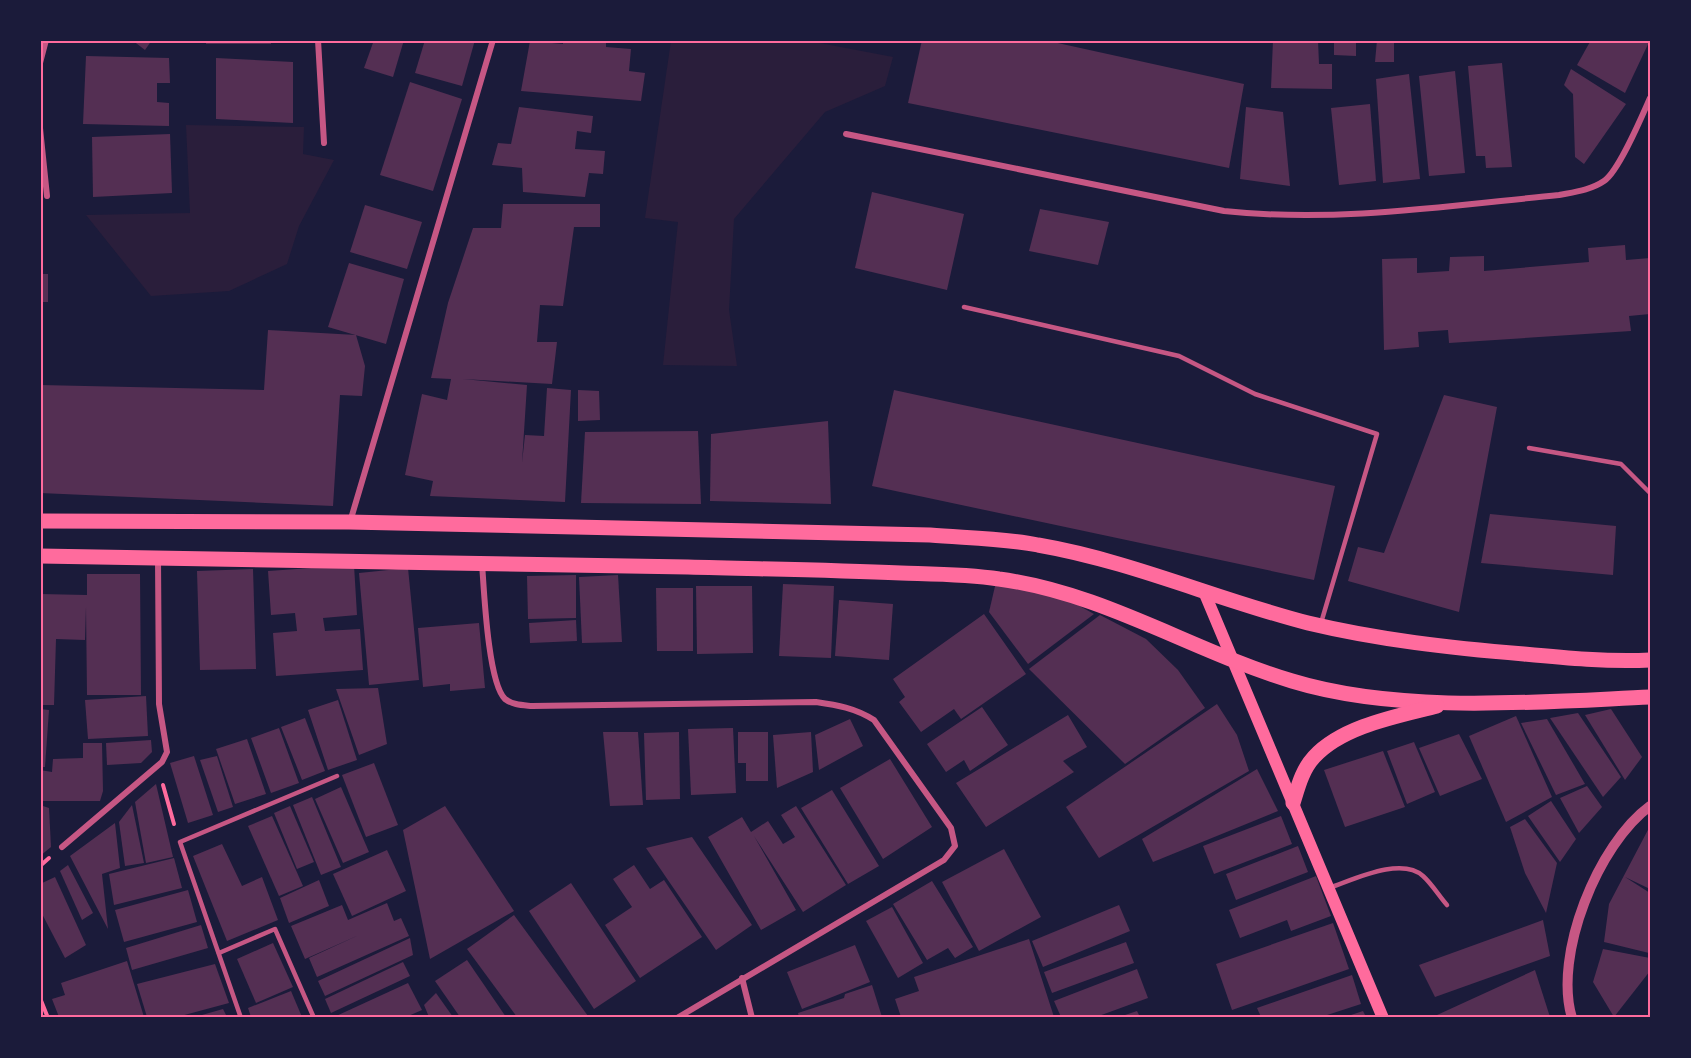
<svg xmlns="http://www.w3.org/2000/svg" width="1691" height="1058" font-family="Montserrat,sans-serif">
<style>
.green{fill:#2a1e3b}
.building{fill:#542f53}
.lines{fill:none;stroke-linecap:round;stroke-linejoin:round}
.path{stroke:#ff6b9d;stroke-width:4}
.service{stroke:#c65784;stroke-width:4.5}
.minor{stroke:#c65784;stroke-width:6}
.tertiary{stroke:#c65784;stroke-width:10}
.secondary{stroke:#ff6b9d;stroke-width:12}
.primary{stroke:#ff6b9d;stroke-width:15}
.neatline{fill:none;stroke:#ff6b9d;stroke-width:2}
</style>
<rect width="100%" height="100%" fill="#1b1b3a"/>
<g class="green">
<polygon points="671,41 809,41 893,57 885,86 825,112 734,219 729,310 737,366 663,365 678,222 645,218"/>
<polygon points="186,125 304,127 303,154 334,160 299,226 287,264 229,291 151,296 86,215 190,213"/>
</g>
<g class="building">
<polygon points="132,40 152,40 145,50"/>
<rect x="206" y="40" width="65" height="4"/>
<polygon points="374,40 404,40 393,77 364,68"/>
<polygon points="425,40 475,40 462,86 415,73"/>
<polygon points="563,40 606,40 606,47 631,49 629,71 645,73 641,101 521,91 530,41 563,44"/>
<polygon points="922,40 1044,40 1244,84 1229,168 908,103"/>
<polygon points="1273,40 1318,40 1319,64 1332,64 1332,89 1271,88"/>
<polygon points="1334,40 1356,40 1356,56 1334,55"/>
<polygon points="1377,40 1415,40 1415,42 1394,43 1394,62 1375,62"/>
<polygon points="1591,40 1650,40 1625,93 1577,65"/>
<polygon points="86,56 169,58 170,83 157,83 157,102 169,103 169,126 83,124"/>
<polygon points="216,58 293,62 293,123 216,119"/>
<polygon points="1502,63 1512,167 1486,168 1485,156 1476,156 1468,66"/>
<polygon points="1571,69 1626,104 1584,164 1575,157 1573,94 1564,85"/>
<polygon points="1455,71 1465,173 1429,176 1419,76"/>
<polygon points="1409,74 1420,179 1383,183 1376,79"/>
<polygon points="410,82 462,99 433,191 380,175"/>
<polygon points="1370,104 1376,181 1339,185 1331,108"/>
<polygon points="519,107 593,116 591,133 577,131 575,149 605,151 603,174 589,173 585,197 523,192 522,168 492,165 498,143 511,144"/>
<polygon points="1246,107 1283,112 1290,186 1240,179"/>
<polygon points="170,134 172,193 93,197 92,137"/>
<polygon points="872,192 964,214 947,290 855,268"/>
<polygon points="503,204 600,204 600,227 574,227 563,306 540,305 537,342 557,342 552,384 463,379 527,385 522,463 525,435 544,436 547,388 571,390 565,502 430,496 433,481 405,475 422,394 447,400 451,379 431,378 448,303 473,228 501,228"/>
<polygon points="365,205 422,222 407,269 350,252"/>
<polygon points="1040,209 1109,222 1098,265 1029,251"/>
<polygon points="1625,245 1626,260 1650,258 1650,314 1629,316 1631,331 1449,343 1448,330 1418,332 1419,347 1384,350 1382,259 1417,258 1417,273 1449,271 1450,257 1484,256 1484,271 1589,262 1588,248"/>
<polygon points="349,263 404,279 386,344 328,327"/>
<rect x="40" y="274" width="8" height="28"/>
<polygon points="268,330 356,335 365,366 362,396 340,395 333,506 40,493 40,385 264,390"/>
<polygon points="578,390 599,391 600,420 578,421"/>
<polygon points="894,390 1335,486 1314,580 872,486"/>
<polygon points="1444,395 1497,407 1459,612 1348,581 1358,547 1384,553"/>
<polygon points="828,421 831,504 710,501 711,434"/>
<polygon points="698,431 701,504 581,503 585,432"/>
<polygon points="1490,514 1616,526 1613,575 1481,563"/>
<polygon points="354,565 357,615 323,618 325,631 360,629 363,670 276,676 273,633 297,631 295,613 271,615 268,571"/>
<polygon points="408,568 419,680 369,685 359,573"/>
<polygon points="253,569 256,669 200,670 197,571"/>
<polygon points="87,574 140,574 141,695 87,695 86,607 85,640 56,639 54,705 40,705 40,594 87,595"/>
<polygon points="576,575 576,618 528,619 527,576"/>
<polygon points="618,575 622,642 582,643 579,577"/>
<polygon points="996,582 1067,599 1094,614 1028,664 989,612"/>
<polygon points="783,584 834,586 831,658 779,656"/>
<polygon points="696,586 752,586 753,653 697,654"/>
<polygon points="656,588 693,588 693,651 657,651"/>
<polygon points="839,600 893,604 889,660 835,656"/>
<polygon points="984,614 1026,674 961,719 954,709 921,732 899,702 905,697 893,679"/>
<polygon points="1100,615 1146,639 1178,670 1205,708 1125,764 1029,669"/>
<polygon points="576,620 577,641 530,643 529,623"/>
<polygon points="479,623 485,688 450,691 450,684 423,687 418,628"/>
<polygon points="378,688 387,744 359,755 336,689"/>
<polygon points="146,696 148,736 88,739 85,700"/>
<polygon points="338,700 357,760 328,770 308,710"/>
<polygon points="1217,704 1237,735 1249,771 1099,858 1066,807"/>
<polygon points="982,707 1008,745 970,771 964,760 946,772 927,744"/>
<polygon points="40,709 49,710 45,767 40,767"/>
<polygon points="1611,709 1642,757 1625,780 1585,715"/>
<polygon points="1578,713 1621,777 1603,797 1550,718"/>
<polygon points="1068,715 1087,747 1063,761 1074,772 986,827 956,783"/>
<polygon points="1516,716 1552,797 1506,822 1469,736"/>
<polygon points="305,718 325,771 302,780 281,727"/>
<polygon points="850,719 863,746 819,770 815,735"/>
<polygon points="1547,719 1585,784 1556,795 1521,723"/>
<polygon points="279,728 299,783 271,793 251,738"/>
<polygon points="733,728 736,793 691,795 688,729"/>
<polygon points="603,732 638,732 643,805 610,806"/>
<polygon points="679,732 680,799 646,800 644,733"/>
<polygon points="738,732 768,732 768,781 746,781 746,763 738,763"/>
<polygon points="811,732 813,772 777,788 773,735"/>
<polygon points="1459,734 1482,779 1440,796 1419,748"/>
<polygon points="247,739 266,794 235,804 216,749"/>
<polygon points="151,740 152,752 141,763 107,765 106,743"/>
<polygon points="1414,742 1435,792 1407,804 1387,751"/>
<polygon points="83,743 102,743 103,791 100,801 40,801 40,770 52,772 53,759 83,758"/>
<polygon points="1383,751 1405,807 1345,827 1324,770"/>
<polygon points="194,756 213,815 188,823 170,763"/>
<polygon points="217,756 233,807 218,812 200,760"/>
<polygon points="890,759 932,827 883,859 840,788"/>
<polygon points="374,763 398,825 366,837 342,775"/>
<polygon points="1257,769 1278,811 1153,862 1142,839"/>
<polygon points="156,784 173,857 146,863 135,802"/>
<polygon points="1587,786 1602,807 1579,833 1560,798"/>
<polygon points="341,787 369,852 343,863 315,799"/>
<polygon points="832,790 879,866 848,884 801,808"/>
<polygon points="312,797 341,867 321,875 293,805"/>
<polygon points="1551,801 1576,839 1560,862 1528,816"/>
<polygon points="40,805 49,808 51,847 40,856"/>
<polygon points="132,805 144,863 125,866 119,822"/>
<polygon points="290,806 314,862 297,869 274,813"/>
<polygon points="445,806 514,911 430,959 403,830"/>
<polygon points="796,806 846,885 803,912 754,836 796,910 761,930 708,837 742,817 751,832 768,821 783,844 795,837 781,815"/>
<polygon points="272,816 303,886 279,896 248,826"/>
<polygon points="1281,816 1292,844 1214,874 1203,846"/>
<polygon points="1525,819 1557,863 1546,913 1525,873 1510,827"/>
<polygon points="115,823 120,868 102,874 108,929 70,856"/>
<polygon points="1650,826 1650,889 1625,877 1650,893 1649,953 1604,942 1609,904"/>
<polygon points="692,837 752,925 716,950 646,848"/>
<polygon points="222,844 242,886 262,877 278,920 227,941 193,856"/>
<polygon points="1298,846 1308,872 1236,900 1226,874"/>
<polygon points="1004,849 1041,917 979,951 942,882"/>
<polygon points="387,850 406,891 352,916 333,874"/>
<polygon points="174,858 182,888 114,905 109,874"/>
<polygon points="68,865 93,913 82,920 60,871"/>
<polygon points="634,865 650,889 664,880 702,937 640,978 605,925 632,907 613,879"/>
<polygon points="1316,876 1331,916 1291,931 1287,920 1240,938 1229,910"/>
<polygon points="55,877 86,945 65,958 40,910 40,884"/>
<polygon points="319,880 329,906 289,923 280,898"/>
<polygon points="932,881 973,947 955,958 948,948 927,960 893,904"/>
<polygon points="571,883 636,981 594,1009 529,911"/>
<polygon points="188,890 197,922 124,942 115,910"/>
<polygon points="387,903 394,921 401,918 409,936 317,977 309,958 359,935 305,959 291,926 342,905 348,920"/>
<polygon points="1119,905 1130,931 1043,967 1032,941"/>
<polygon points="892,907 923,963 898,978 866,921"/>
<polygon points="514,915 588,1016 517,1017 467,949"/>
<polygon points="1543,920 1550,956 1435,997 1419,965"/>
<polygon points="1333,923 1349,969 1232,1010 1216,964"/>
<polygon points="201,925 208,948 132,970 126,948"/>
<polygon points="410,938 413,955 325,996 318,981"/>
<polygon points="1029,939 1054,1017 901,1017 895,999 919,991 914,977"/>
<polygon points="1126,942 1134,963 1052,993 1044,972"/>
<polygon points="273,943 293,987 256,1003 237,959"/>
<polygon points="855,945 870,982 802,1009 787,972"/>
<polygon points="1603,949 1650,958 1650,971 1614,1017 1593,982"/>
<polygon points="467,960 506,1017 460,1017 435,981"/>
<polygon points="127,961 144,1017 59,1017 52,999 65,995 61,983"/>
<polygon points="403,962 410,976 331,1013 325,999"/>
<polygon points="215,964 229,1003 177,1017 147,1017 137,984"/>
<polygon points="1137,969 1148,998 1096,1017 1061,1017 1054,1001"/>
<polygon points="1535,970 1550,1017 1439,1017 1437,1015"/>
<polygon points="1352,975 1361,1004 1321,1017 1261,1017 1257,1008"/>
<polygon points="408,983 422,1010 406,1017 334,1017"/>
<polygon points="872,985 882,1017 799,1017 798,1013 844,998 845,994"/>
<polygon points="291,991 302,1017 251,1017 248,1008"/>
<polygon points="436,993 453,1017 429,1017 424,1005"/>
<polygon points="223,1009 227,1017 195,1017"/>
<polygon points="1137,1011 1140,1017 1119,1017"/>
<polygon points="1363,1011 1366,1017 1345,1017"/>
</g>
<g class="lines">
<g class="path">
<polyline points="163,785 174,824"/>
<polyline points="40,866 49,858"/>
<polyline points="40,998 48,1018"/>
</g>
<g class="service">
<polyline points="964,307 1179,356 1255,394 1377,434 1321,623"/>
<polyline points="1529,448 1621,464 1650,493"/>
<path d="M1329 888C1353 880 1401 856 1423 876 1432 884 1439 896 1447 905"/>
<polyline points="219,953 275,929 314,1018"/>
<polyline points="241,1018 180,842 337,776"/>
</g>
<g class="minor">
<polyline points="318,40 324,143"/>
<polyline points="40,63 46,40"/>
<polyline points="40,128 47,196"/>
<path d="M846 134 1224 211C1336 223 1447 206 1559 195 1574 192 1591 190 1604 181 1619 171 1642 116 1650 98"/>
<polyline points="350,522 493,40"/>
<path d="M482 563C484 590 488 683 505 699 513 705 522 705 532 706L816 702C837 705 855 708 874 720L951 828 955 846 944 860 677 1018"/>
<polyline points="62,847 162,762 167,752 159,704 158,558"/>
<polyline points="742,978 752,1018"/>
</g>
<path class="tertiary" d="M1572 1018C1553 955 1598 844 1650 806"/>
<polyline class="secondary" points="1205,594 1383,1018"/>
<g class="primary">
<path d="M40 521 349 522 930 535C966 538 1003 538 1038 545 1131 561 1218 600 1308 623 1379 640 1451 648 1524 654 1566 658 1608 662 1650 660"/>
<path d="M40 556C256 559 472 562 688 567 759 569 830 570 901 573 933 574 967 574 999 579 1104 593 1192 651 1292 681 1400 714 1538 702 1650 697"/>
<path d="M1293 803C1298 787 1302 770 1314 757 1342 726 1398 716 1437 706"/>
</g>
</g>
<rect width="1691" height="1058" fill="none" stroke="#1b1b3a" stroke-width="84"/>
<rect x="42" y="42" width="1607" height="974" class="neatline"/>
</svg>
